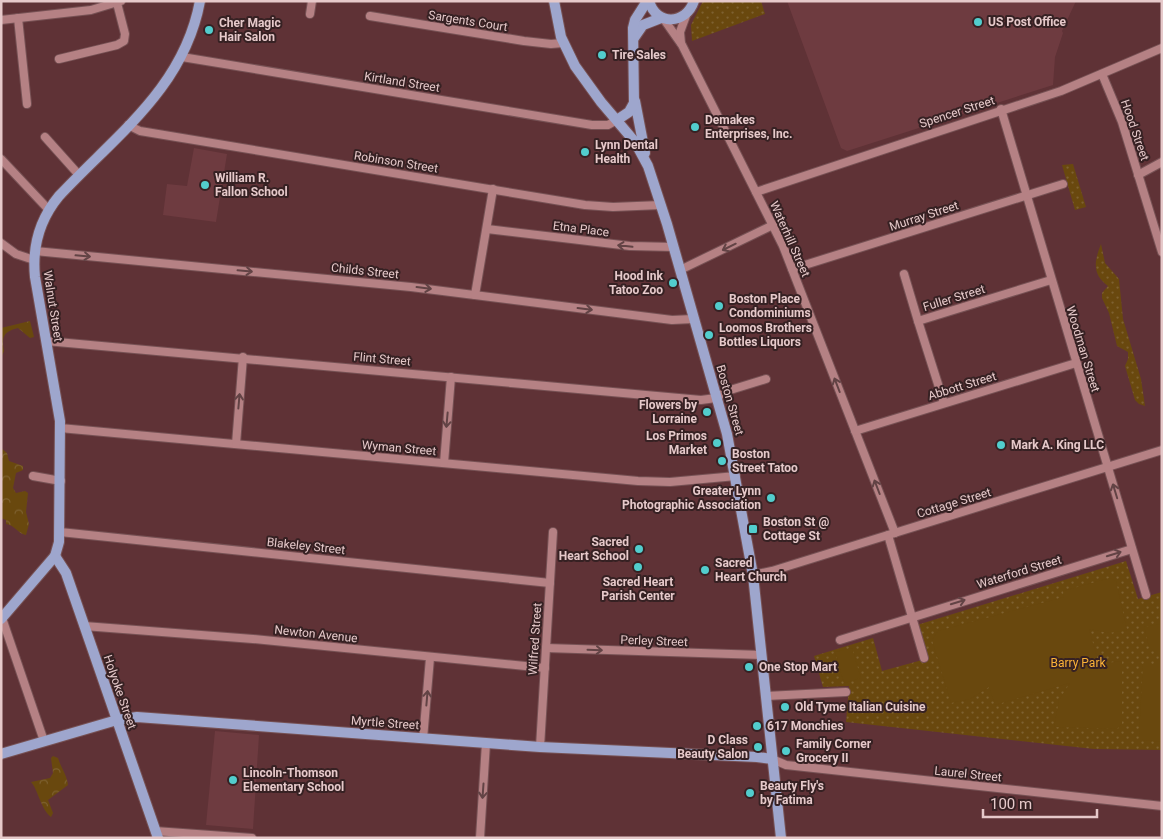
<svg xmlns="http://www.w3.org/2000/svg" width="1163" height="839" font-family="Roboto,sans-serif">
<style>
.built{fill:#6e3b40}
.green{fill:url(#green-dots)}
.forest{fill:url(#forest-crowns)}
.pitch{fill:#69480e}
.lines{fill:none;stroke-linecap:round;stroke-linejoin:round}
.minor-casing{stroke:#765154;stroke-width:10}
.major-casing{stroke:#765154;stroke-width:12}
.minor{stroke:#b58184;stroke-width:8}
.major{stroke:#9ea6cd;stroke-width:10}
.oneway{stroke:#624345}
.poi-dot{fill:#52cdcd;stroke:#362123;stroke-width:2}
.labels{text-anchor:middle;stroke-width:4;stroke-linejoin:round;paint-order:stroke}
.street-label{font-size:12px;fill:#e6c9ca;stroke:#362123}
.poi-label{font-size:12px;font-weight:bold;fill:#e6c9ca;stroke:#362123;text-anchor:start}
.park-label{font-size:12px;fill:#fcb337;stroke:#362123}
</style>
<defs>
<pattern id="green-dots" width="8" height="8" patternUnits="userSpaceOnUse" patternTransform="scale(1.25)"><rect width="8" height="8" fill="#69480e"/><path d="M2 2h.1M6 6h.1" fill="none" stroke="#7e6130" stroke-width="1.8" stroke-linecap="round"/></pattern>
<pattern id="forest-crowns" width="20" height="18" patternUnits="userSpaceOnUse" patternTransform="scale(1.25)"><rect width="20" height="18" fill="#69480e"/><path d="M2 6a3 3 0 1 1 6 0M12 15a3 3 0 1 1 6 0" fill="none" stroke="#7e6130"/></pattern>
</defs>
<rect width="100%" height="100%" fill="#5f3236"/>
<g class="built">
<polygon points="787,1 1076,1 1062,31 1063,33 1055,57 1053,85 847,151 841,148"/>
<polygon points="194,148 227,154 216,222 163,215 167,184 187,186"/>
<polygon points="215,731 259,735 253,829 206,825"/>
</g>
<g class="green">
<polygon points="703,1 761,1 765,14 692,41 691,25"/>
<polygon points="1073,164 1086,207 1075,210 1062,165"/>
<path d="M1101 244 1105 263 1119 279 1123 319 1141 379 1145 406 1139 404 1135 400 1125 366 1128 359V352L1117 346 1109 313 1102 298V293L1108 286C1092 274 1094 262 1101 244Z"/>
<polygon points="1126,561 1138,599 1162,592 1162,750 1094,749 846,722 849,686 823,687 814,656 873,638 882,671 926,659 917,625"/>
</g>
<g class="forest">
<path d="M30 321 34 337 30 338 18 328C2 332 2 338 4 351L1 358V328Z"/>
<path d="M1 448 7 453 9 461 23 466V470L16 473 13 488 16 493 25 491 28 493 26 512 29 524 26 535C18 534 15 525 6 524V520L1 518Z"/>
<path d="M53 756 58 758C61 768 67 775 68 785L48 800 53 813 51 817C40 808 38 789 31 782L50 778 53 773 51 758Z"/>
</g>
<g class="pitch">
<polygon points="1110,578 1116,581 1127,630 1109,633 1089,629 1099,664 1122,661 1122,724 1117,729 1054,727 1059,700 1070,683 995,705 989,687 970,699 951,703 932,640 938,631 1064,597 1063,591"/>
<polygon points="1162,624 1162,659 1149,646 1144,627"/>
<polygon points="852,648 861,678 844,683 835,652"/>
<polygon points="1143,664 1162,664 1162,742 1143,740 1139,735"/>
</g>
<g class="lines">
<defs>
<g id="minor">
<polyline points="310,14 312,1"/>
<polyline points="370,16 524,41 551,44 563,43"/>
<polyline points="18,18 27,104"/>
<polyline points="663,18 682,45 783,246 895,533"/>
<polyline points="1,20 91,10 121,1"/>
<polyline points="681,43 680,32 687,13"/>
<polyline points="182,57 592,125 608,125 617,120"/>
<polyline points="59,59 117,45 124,41 125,34 117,3"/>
<polyline points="1102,74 1122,122 1162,252"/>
<polyline points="1001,109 1146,595"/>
<polyline points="128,125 140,131 585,205 613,207 661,205"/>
<polyline points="45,137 79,175"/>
<polyline points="1,159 49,210"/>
<polyline points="1138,175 1162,162"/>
<polyline points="756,192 1061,91 1162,48"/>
<polyline points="487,229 630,246 674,247"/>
<polyline points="1,243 16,254 34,260"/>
<polyline points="35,251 411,287 672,320 693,319"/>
<polyline points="792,269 1063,184"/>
<polyline points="680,270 773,225"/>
<polyline points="904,274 918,321"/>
<polyline points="475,295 493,189"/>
<polyline points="46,341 701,400 716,398 727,391 766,379"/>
<polyline points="944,403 918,321 1051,280"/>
<polyline points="60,428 638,481 670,482 736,476"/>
<polyline points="855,431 1076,363"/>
<polyline points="236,444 243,357"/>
<polyline points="444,463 451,377"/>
<polyline points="33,476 61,481"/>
<polyline points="60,532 550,583"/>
<polyline points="888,535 924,658"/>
<polyline points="753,575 772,571 1162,450"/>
<polyline points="2,618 44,741"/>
<polyline points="84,626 253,639 545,668"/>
<polyline points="840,640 1132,549"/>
<polyline points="546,648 762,655"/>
<polyline points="766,696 846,692"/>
<polyline points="423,739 430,658"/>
<polyline points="540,747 553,532"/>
<polyline points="772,759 786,765 1162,806"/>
<polyline points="155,831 252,838"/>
<polyline points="480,838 486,743"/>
</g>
<g id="major">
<polyline points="554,1 561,37 575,66 601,102 635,142 648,166 667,224 727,434 753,575 781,838"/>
<path d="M649 1C656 26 686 25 694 1"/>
<polyline points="634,38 643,25 661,18"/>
<polyline points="635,101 645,153"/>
<polyline points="617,120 629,112 634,103 633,28 635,20 647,1"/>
<polyline points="55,556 66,573 158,838"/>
<path d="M1 619 55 556 59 542 60 421 35 277C32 247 40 219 59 196 116 135 184 88 200 1"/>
<polyline points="1,754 117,720 137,717 540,747 757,757 772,759"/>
</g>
</defs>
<use href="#minor" class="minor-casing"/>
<use href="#major" class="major-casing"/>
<use href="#minor" class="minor"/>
<use href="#major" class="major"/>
</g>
<defs><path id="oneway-shaft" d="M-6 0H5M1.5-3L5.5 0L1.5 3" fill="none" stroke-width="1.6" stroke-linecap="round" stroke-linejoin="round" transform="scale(1.25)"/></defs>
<g class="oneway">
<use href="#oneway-shaft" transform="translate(625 246) rotate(-174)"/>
<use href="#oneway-shaft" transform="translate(729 247) rotate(154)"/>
<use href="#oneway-shaft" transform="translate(83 256) rotate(5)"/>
<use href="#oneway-shaft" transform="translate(245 271) rotate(5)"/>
<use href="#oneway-shaft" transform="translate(424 288) rotate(7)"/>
<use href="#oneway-shaft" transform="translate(585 309) rotate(7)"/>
<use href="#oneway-shaft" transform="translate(837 385) rotate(-111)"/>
<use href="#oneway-shaft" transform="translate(239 401) rotate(-85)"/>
<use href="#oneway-shaft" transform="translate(447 420) rotate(95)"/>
<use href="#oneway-shaft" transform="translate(877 487) rotate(-111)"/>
<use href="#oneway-shaft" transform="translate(1115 491) rotate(-107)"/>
<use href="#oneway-shaft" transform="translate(1114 554) rotate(-17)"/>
<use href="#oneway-shaft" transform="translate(958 602) rotate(-17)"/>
<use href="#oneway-shaft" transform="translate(595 650) rotate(2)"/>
<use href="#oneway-shaft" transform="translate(427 698) rotate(-85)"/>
<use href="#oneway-shaft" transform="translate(483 791) rotate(94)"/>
</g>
<g class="poi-dot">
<circle cx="978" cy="22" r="5"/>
<circle cx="209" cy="30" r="5"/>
<circle cx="602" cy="55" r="5"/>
<circle cx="695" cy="127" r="5"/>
<circle cx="585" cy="152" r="5"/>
<circle cx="205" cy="185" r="5"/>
<circle cx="673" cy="283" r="5"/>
<circle cx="719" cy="306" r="5"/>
<circle cx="709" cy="335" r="5"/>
<circle cx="707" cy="412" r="5"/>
<circle cx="717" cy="443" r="5"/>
<circle cx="1001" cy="445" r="5"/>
<circle cx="722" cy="461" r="5"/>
<circle cx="771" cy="498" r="5"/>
<rect x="748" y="524" width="10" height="10" rx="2.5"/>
<circle cx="639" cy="549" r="5"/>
<circle cx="638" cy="567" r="5"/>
<circle cx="705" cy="570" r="5"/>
<circle cx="749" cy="667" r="5"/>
<circle cx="785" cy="707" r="5"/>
<circle cx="757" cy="726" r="5"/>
<circle cx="758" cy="747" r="5"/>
<circle cx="786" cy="751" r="5"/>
<circle cx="233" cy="780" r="5"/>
<circle cx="750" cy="793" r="5"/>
</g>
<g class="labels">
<g class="street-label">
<text transform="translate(468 21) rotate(9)" y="4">Sargents Court</text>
<text transform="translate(402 82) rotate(9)" y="4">Kirtland Street</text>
<text transform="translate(957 112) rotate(-18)" y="4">Spencer Street</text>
<text transform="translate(1135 130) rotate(71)" y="4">Hood Street</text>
<text transform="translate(396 162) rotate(9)" y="4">Robinson Street</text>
<text transform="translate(924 216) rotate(-18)" y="4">Murray Street</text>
<text transform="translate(581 229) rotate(7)" y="4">Etna Place</text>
<text transform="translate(790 239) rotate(66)" y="4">Waterhill Street</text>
<text transform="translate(365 271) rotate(6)" y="4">Childs Street</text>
<text transform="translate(954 298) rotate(-17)" y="4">Fuller Street</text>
<text transform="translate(53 306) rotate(81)" y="4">Walnut Street</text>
<text transform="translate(1083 349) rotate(73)" y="4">Woodman Street</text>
<text transform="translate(382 359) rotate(5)" y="4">Flint Street</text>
<text transform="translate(962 386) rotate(-17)" y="4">Abbott Street</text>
<text transform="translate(730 400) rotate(74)" y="4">Boston Street</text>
<text transform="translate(399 448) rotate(5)" y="4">Wyman Street</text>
<text transform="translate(954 503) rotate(-17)" y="4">Cottage Street</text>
<text transform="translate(306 546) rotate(6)" y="4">Blakeley Street</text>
<text transform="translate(1019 572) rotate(-17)" y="4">Waterford Street</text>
<text transform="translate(316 634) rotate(6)" y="4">Newton Avenue</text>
<text transform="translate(535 639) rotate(-86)" y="4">Wilfred Street</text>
<text transform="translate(654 641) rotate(2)" y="4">Perley Street</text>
<text transform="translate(120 692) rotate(71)" y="4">Holyoke Street</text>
<text transform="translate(385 723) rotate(4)" y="4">Myrtle Street</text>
<text transform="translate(968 774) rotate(6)" y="4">Laurel Street</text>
</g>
<g class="poi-label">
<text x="988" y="26">US Post Office</text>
<text x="219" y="27">Cher Magic<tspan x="219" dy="14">Hair Salon</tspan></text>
<text x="612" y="59">Tire Sales</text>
<text x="705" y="124">Demakes<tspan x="705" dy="14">Enterprises, Inc.</tspan></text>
<text x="595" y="149">Lynn Dental<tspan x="595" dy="14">Health</tspan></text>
<text x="215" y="182">William R.<tspan x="215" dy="14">Fallon School</tspan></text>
<text x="663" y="280" text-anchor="end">Hood Ink<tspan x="663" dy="14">Tatoo Zoo</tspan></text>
<text x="729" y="303">Boston Place<tspan x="729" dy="14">Condominiums</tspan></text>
<text x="719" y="332">Loomos Brothers<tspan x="719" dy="14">Bottles Liquors</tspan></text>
<text x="697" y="409" text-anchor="end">Flowers by<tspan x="697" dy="14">Lorraine</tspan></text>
<text x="707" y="440" text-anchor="end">Los Primos<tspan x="707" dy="14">Market</tspan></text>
<text x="1011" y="449">Mark A. King LLC</text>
<text x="732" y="458">Boston<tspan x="732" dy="14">Street Tatoo</tspan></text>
<text x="761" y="495" text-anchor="end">Greater Lynn<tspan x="761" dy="14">Photographic Association</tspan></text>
<text x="763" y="526">Boston St @<tspan x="763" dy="14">Cottage St</tspan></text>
<text x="629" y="546" text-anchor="end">Sacred<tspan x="629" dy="14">Heart School</tspan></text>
<text x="715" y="567">Sacred<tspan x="715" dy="14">Heart Church</tspan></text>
<text x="638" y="586" text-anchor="middle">Sacred Heart<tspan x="638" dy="14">Parish Center</tspan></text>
<text x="759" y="671">One Stop Mart</text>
<text x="795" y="711">Old Tyme Italian Cuisine</text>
<text x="767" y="730">617 Monchies</text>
<text x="748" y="744" text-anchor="end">D Class<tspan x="748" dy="14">Beauty Salon</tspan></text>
<text x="796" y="748">Family Corner<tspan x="796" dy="14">Grocery II</tspan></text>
<text x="243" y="777">Lincoln-Thomson<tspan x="243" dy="14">Elementary School</tspan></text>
<text x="760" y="790">Beauty Fly's<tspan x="760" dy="14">by Fatima</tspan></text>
</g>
<g class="park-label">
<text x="1078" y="667">Barry Park</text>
</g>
</g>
<rect width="1163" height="839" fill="none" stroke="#e6c9ca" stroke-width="5"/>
<path d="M983 809v8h114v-8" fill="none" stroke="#e6c9ca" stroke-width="2.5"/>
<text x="990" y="809" font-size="15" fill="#e6c9ca" stroke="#362123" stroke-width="4" paint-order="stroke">100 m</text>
</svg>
